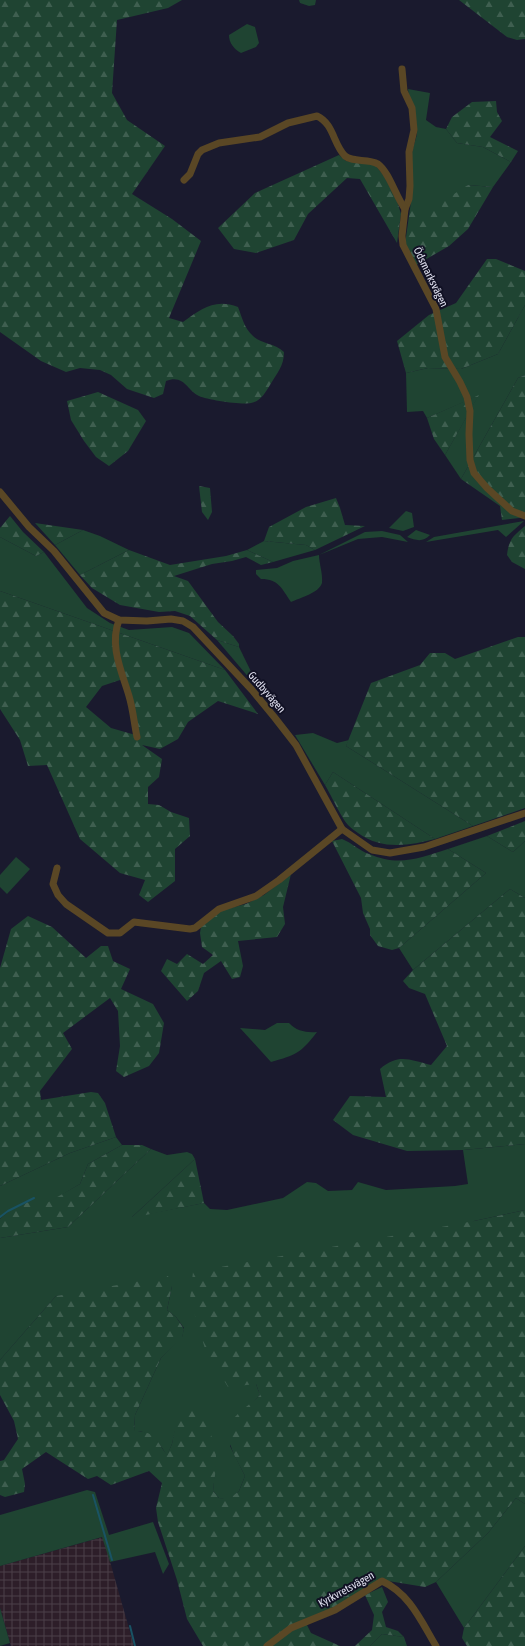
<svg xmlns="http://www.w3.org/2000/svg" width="525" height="1646" font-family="'Asap Condensed',sans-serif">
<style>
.industrial{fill:url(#industrial-grid)}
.green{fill:#1f4432}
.forest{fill:url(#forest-firs);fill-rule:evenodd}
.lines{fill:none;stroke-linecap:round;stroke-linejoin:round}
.stream{stroke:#195364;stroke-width:2}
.street{stroke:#5a4725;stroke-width:7}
.labels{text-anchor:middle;stroke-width:4;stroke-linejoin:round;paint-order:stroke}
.street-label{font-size:11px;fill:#e3e3f2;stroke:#111124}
</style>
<defs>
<pattern id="industrial-grid" width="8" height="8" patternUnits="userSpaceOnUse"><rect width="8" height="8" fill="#2d1e29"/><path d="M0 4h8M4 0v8" fill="none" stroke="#4b3f48"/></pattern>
<pattern id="forest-firs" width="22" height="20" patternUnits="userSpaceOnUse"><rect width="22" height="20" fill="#1f4432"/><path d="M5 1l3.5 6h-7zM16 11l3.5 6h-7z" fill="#3f5f50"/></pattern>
</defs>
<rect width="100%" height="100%" fill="#1a1a2e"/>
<polygon class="industrial" points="103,1537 134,1646 11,1646 0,1608 0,1566"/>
<g class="green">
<polygon points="299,0 316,0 315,5 309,6 300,3"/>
<path d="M247 24 255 27 259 43 256 47 241 53C234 49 229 43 229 35Z"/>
<path d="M408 89 430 93 426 120 436 127 446 129 457 143 483 147 511 162 493 187 468 185 441 210 410 209C413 190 409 171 412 153 413 145 418 136 417 129 416 115 409 102 408 89Z"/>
<polygon points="525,305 525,375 518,378 461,479 445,455 478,396 427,418 423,411 407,412 406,373 428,368 461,369 498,354"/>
<polygon points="406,511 412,513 414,527 403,531 389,528"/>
<polygon points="524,521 506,537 498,530 426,542 434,537"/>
<polygon points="83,530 100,536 129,550 80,575 55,545"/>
<path d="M416 530 430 535C422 543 416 540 407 537Z"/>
<path d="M382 531 400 535 408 542 382 537 358 539 319 555C319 563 323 574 322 583 319 593 300 598 291 602 282 589 279 579 261 579L256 574V570L277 568 293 561 319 555 365 532Z"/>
<polygon points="0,537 36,556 44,552 87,608 110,623 129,630 172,627 189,633 225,670 0,591"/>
<polygon points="264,541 306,545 315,550 273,562 247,550"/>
<polygon points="217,640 239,647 261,692"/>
<polygon points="313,733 337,743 349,740 346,746 473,826 435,839 333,772 325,785 295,735"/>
<polygon points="487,836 513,852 525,841 525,898 510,889 413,970 399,948 486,873 448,849"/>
<polygon points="16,857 30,869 7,894 0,887 0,875"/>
<path d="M277 1023H289C296 1031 307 1033 317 1032 301 1053 296 1055 271 1062L240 1028 265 1030Z"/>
<polygon points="116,1137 122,1145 88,1164 80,1184 45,1205 9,1211 0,1219 0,1186 70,1153"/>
<path d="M525 1144V1210L474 1221 256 1384 260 1395 251 1404 230 1446 245 1476 239 1491 229 1500 219 1498 213 1491 216 1456 177 1422 172 1444 167 1456C160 1443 150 1430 134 1431L135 1415 161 1358 182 1337 184 1328 176 1317 167 1310 172 1286 56 1296 0 1360V1238L68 1227 151 1149 167 1155 187 1152 192 1154 195 1159 132 1217 204 1203 210 1209 227 1210 283 1198 307 1182 316 1183 328 1191 352 1190 358 1182 386 1190 455 1186 468 1184 463 1150Z"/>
<polygon points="87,1490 95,1492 109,1535 153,1522 169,1564 163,1574 155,1552 110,1562 102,1537 0,1566 0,1515"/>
<polygon points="516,1498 525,1504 525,1546 464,1628 436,1582 488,1533"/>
<polygon points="0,1608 10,1643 0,1646"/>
<polygon points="382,1634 404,1637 407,1646 370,1646"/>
</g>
<g class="forest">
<path d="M0 0H182L168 8 117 20 112 93 127 120 165 146 132 194 172 219 201 241 169 318 183 322C201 309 215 298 238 307 242 317 244 328 253 336 261 344 275 343 284 352 284 366 277 373 270 385 265 393 261 401 251 403 241 405 208 400 199 396 187 391 185 374 166 381L163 394 154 398 127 389 111 375 100 370 80 368 66 372 41 361 0 332Z"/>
<polygon points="459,0 525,0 525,39 517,40 507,37"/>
<polygon points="496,101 497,112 502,121 490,137 518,151 511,162 483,147 457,143 446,129 452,117 472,102"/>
<polygon points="339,155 346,161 367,163 376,166 384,176 397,201 401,214 397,243 360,179 347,178 308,214 294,240 256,253 234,249 218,228 255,193"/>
<polygon points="468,185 493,187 468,229 449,246 416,265 405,244 410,209 441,209 443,201"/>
<polygon points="487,259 496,259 525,271 525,305 498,354 461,369 428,368 406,373 397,341 429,315 456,303"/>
<polygon points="525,375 525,515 519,518 502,520 500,506 461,479 518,378"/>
<polygon points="98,392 138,410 146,421 128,451 109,466 96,457 84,441 71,420 67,401"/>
<polygon points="479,395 445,455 434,439 427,418"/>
<polygon points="199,486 210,488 212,512 208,520 202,512"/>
<polygon points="336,498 340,508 345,525 365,526 315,550 306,545 264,541 269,527 306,507"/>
<polygon points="10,516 23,532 44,552 36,556 0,537 0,528"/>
<polygon points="35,523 83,530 55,545"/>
<path d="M525 526V569L512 562 507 555C509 539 513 536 525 526Z"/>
<polygon points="129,550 170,565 226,556 247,550 273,562 261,565 246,557 232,561 212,564 174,576 188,581 218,622 233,636 239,644 239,647 217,640 190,616 175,611 159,612 120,605 92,588 80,575"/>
<path d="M0 591 225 670 258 714 218 701 188 722 178 739 160 749 142 745 162 759 159 777 148 787V804L159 805 171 812 189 818 190 836 175 849V881L148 902 139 895 145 880 120 873 80 839 47 765 28 766 20 740 0 709ZM126 678 139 736 111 728 86 707 102 686Z"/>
<polygon points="518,637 525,637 525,808 473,826 346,746 371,683 420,665 430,653 445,653 455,659"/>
<path d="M333 772 435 839C409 846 381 850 358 833 355 831 351 828 348 825 341 817 331 795 325 785Z"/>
<polygon points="525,821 525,841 513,852 487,836"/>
<path d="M342 839C352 843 360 851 369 854 399 867 419 858 448 849L486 873 399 948 392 950 378 946 370 935V929L363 913 361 898 332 841Z"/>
<polygon points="291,874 283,907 285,924 277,937 238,941 243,966 240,977 232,979 221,961 204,973 198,991 187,1001 161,971 167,959 177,964 187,954 203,964 213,955 202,947 200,933 201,927 219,911 246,904 264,895"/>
<path d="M510 889 525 898V1144L463 1150 407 1151 353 1135 333 1120 350 1096 386 1097 380 1069C399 1053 409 1060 431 1065L447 1046 425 994 409 988 403 981 413 970Z"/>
<polygon points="28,916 52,927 86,958 101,946 108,946 113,961 130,969 121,989 153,1004 164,1023 159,1053 149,1066 124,1077 116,1071 120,1046 118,1011 110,998 63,1033 72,1049 40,1091 41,1100 91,1092 98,1093 105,1103 116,1137 70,1153 0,1186 0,968 11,929"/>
<polygon points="122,1145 142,1145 151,1149 68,1227 0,1238 0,1219 9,1211 37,1198 45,1204 80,1184 88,1164"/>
<polygon points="195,1159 204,1203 131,1218"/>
<path d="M525 1210V1504L516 1498 488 1533 436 1582 425 1587 382 1580 335 1608 305 1621 311 1633 340 1646H203L187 1619 177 1580 158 1522 156 1508 162 1483 149 1471 111 1485 97 1476 88 1479 46 1452 22 1469 25 1484 24 1492 5 1497 0 1495V1461L4 1460 18 1439 14 1421 0 1395V1360L56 1296 168 1276 172 1286 167 1310 176 1317 184 1329 182 1338 161 1358 135 1415 134 1431C155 1431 156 1440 167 1455L172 1444 176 1422 189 1405H196C206 1417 214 1440 216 1456 217 1467 214 1480 213 1491L219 1498 229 1499 239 1491 245 1476C237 1459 220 1436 234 1418 241 1410 252 1403 260 1395L256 1384 228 1387 206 1352 190 1299 193 1272 474 1221Z"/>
<polygon points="525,1546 525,1646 467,1646 462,1638 464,1628"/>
<polygon points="382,1587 388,1602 382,1612 386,1627 398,1631 404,1637 382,1634 370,1646 355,1646 372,1630 374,1615 365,1595"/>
</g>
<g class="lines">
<g class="stream">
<polyline points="0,1217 8,1211 34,1198"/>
<polyline points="93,1495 112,1560"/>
<polyline points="130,1626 135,1646"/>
</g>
<g class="street">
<polyline points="402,69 404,91 412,108 414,130 409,152 410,186 409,199 405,209"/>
<path d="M184 180 190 174 198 154 202 150 219 143 260 137 288 123 317 116C334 124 333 144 345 156 353 163 368 158 378 164 389 172 396 197 405 209L402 236 403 245 436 309 445 357 460 382 467 397 470 411 469 434 470 460 474 473 487 488 512 511 525 516"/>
<polyline points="0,492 29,527 54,551 104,613 119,620 147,621 171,619 183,621 193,627 252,690 275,718 296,745 342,829 372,850 390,853 424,847 525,813"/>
<path d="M119 620C109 646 122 672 129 696 133 709 134 723 137 737"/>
<polyline points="57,868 53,884 58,895 66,904 108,933 120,933 134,922 190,929 195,928 219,909 256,896 279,880 342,829"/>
<path d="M267 1646 291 1628 335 1610 382 1581C410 1594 421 1621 436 1646"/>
</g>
</g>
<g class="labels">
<g class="street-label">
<text transform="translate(431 277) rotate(64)" y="4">Ödsmarksvägen</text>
<text transform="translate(267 692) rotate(49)" y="4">Gudbyvägen</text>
<text transform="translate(346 1589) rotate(-29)" y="4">Kyrkvretsvägen</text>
</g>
</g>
</svg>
